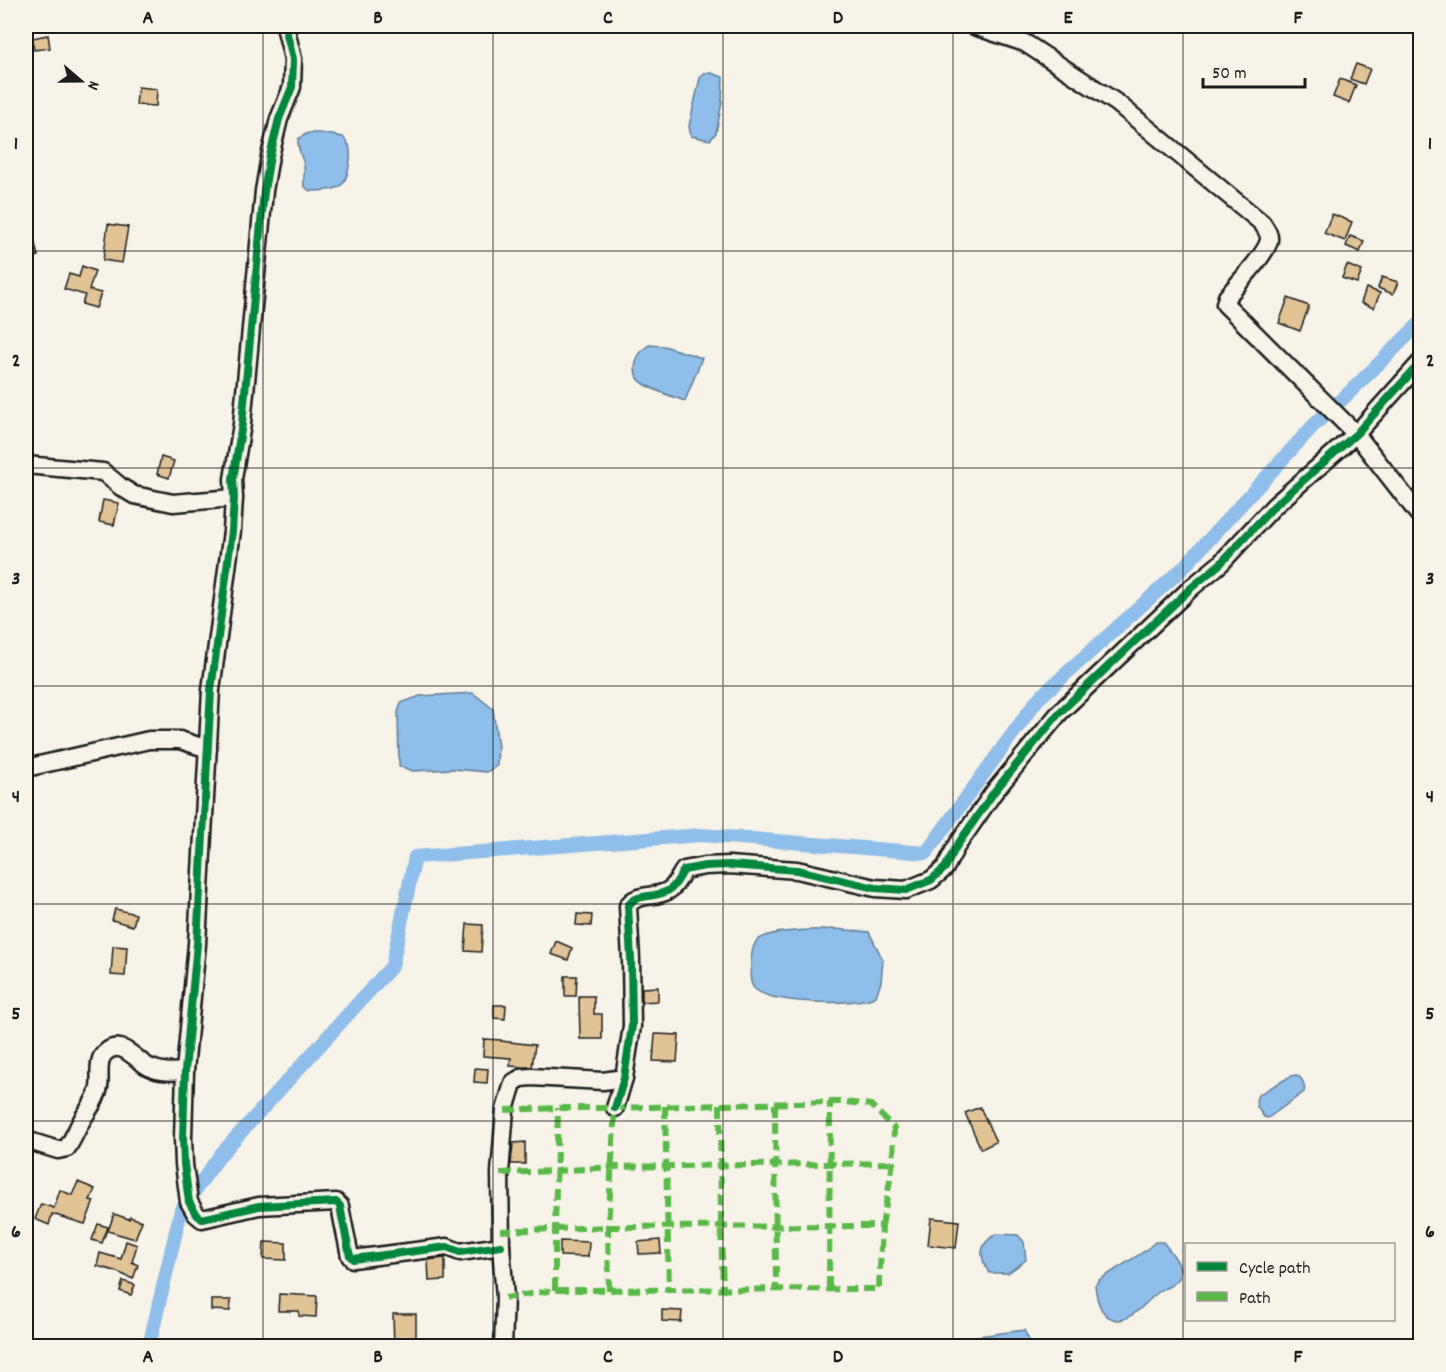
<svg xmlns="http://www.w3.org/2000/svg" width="1446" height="1372" font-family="Dekko,sans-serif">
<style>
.water{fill:#8ebee9;stroke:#607d97;stroke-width:1.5}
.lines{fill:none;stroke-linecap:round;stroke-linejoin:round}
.canal{stroke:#8ebee9;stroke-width:14}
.building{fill:#e2c395;stroke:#1c1c1c;stroke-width:1.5}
.minor-casing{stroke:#1c1c1c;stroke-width:21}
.minor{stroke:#f7f3e8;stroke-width:16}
.quiet{stroke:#58b947;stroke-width:6;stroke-dasharray:12 6;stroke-linecap:butt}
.cycleway-casing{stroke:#f7f3e8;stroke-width:11}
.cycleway{stroke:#00873e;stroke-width:8}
.grid{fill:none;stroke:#1c1c1c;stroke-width:1.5;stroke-opacity:0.55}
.neatline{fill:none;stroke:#1c1c1c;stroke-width:2}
.grid-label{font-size:20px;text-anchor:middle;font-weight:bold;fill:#1c1c1c}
</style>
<rect width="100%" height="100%" fill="#f7f3e8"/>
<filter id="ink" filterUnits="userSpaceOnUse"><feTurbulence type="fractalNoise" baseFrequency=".0167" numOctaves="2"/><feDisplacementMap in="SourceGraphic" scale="12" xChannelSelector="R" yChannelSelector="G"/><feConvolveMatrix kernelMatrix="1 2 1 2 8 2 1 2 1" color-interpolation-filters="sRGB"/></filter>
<g filter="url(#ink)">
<g class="water">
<polygon points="704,73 711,73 723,77 722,102 716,133 710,140 691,136 689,126 700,78"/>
<path d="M308 133H320L343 137C344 138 349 145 349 145 352 155 349 181 339 187 331 191 319 191 310 191L304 186C303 179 305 172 304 165 302 156 297 149 298 139Z"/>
<path d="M649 345 664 346 702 358 685 401C674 397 644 388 638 378 634 373 635 365 637 359 640 352 642 350 649 345Z"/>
<polygon points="473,693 493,709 498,747 497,765 487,772 453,769 413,771 399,766 398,712 401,703 420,696"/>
<path d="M835 929 869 932 883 960 881 982 876 996C872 998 867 1000 863 1000 842 1004 769 1004 754 988 749 982 750 973 751 966 751 959 752 949 755 943 763 929 819 930 835 929Z"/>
<path d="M1296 1075C1302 1077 1306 1086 1304 1092L1268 1118 1264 1117 1257 1107 1256 1100 1258 1095 1291 1076Z"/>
<path d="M996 1234 1018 1235 1024 1242 1026 1260 1008 1273H989C979 1256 978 1245 996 1234Z"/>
<path d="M1155 1242H1163C1168 1249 1179 1260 1180 1269 1180 1271 1179 1277 1179 1278 1174 1286 1167 1287 1160 1291 1145 1301 1126 1332 1106 1315 1099 1309 1096 1295 1095 1285L1099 1280 1145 1251Z"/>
<polygon points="1024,1330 1032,1346 962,1346 964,1342 971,1337"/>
</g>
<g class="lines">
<polyline class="canal" points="149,1346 181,1210 221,1154 392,966 415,857 701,835 926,853 1038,699 1182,569 1314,425 1351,391 1420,323"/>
</g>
<g class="building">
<polygon points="48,35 50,48 34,50 32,38"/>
<polygon points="1356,64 1370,69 1364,84 1350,79"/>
<polygon points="1340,79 1356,85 1349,103 1333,97"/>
<polygon points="138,87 157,89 156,106 136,105"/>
<polygon points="1332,214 1352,222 1345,241 1324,233"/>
<polygon points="29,220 38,256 26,260 26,221"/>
<polygon points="108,224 128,227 122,263 103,260"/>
<polygon points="1350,236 1364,241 1360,252 1346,246"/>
<polygon points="1347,265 1362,271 1357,283 1342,278"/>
<polygon points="82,266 95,271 89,290 101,293 96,308 82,304 85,295 64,289 69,274 79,277"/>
<polygon points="1382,277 1398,282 1393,294 1378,288"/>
<polygon points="1366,288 1380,293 1374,308 1361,303"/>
<polygon points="1288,298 1309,306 1300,331 1279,323"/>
<polygon points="161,457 174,461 169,478 157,474"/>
<polygon points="103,500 119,503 114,525 99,522"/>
<polygon points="115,909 136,914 133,926 112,920"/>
<polygon points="577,914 592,915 591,926 576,925"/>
<polygon points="467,924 483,925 481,952 465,951"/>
<polygon points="556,941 572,948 568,960 551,954"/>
<polygon points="113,946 127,947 125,976 111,975"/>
<polygon points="565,976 577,976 576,996 565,996"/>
<polygon points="658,987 658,1001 642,1002 642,988"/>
<polygon points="579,996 594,996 594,1014 602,1014 602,1039 580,1039"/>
<polygon points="494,1005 506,1005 505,1019 494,1018"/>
<polygon points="655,1034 679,1035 677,1062 653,1061"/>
<polygon points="484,1039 501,1040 501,1041 535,1045 532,1067 522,1067 510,1066 511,1058 483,1056"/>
<polygon points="475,1068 488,1069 487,1083 474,1082"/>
<polygon points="980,1107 996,1142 981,1149 965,1113"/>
<polygon points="525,1142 525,1164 511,1164 513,1143"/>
<polygon points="78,1182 95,1189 90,1200 94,1201 85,1224 52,1214 49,1225 35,1219 41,1204 54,1208 60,1190 72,1195"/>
<polygon points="114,1214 129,1219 130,1217 142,1221 135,1239 108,1231"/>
<polygon points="931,1218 959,1221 956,1248 928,1245"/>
<polygon points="98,1224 108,1227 102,1243 92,1240"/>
<polygon points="660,1240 661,1253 639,1254 638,1242"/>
<polygon points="126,1241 137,1245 132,1262 138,1265 133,1279 115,1271 97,1266 100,1253 121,1259"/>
<polygon points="560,1241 589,1242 588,1257 560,1256"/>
<polygon points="264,1242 286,1243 286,1260 263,1259"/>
<polygon points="445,1258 445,1280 429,1281 428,1260"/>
<polygon points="123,1281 135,1285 131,1295 120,1291"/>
<polygon points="279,1294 317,1296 316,1317 299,1316 299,1311 278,1311"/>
<polygon points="211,1300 231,1300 230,1311 211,1310"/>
<polygon points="662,1310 682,1311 681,1322 662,1321"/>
<polygon points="393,1314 416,1314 416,1347 394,1347"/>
</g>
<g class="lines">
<defs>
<g id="minor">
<polyline points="285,26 293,59 292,87 279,119 270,156 264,191 242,424 233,479 234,498 232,531 211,690 197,944 185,1071 183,1138 184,1164 189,1202 196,1214 202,1219 259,1206 336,1202 340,1206 343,1222 350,1256 353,1259 447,1247 460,1252 501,1246"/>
<path d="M974 26 1025 43 1117 103 1262 223C1265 228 1270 234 1269 240 1267 254 1237 284 1227 297L1225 304 1356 434 1420 516"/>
<polyline points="26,465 103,472 121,487 134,495 173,503 234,498"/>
<polyline points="26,768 149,740 180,740 208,749"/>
<path d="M615 1108 624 1078 632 1026 631 959 628 906C636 892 656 899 669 890 676 886 679 877 684 870L705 866 729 865 797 870 875 888 906 890 931 880 945 868 956 847 994 792 1060 712 1191 588 1220 564 1274 506 1356 434 1420 363"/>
<path d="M26 1140 58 1150 67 1148C73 1139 77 1129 82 1120 88 1110 97 1099 99 1087 101 1076 96 1059 106 1052 122 1038 136 1061 149 1067 161 1073 173 1072 185 1071"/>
<polyline points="503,1346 505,1298 501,1246 500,1173 505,1110 513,1083 521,1078 531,1077 603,1081 624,1078"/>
</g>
</defs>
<use href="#minor" class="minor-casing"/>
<use href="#minor" class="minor"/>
<g class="quiet">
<polyline points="720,1104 721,1227 723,1290"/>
<polyline points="775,1104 776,1290"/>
<polyline points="665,1106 669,1290"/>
<polyline points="505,1110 558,1108 615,1108 830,1102 844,1102 871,1105 894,1128 893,1163 882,1226"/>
<polyline points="500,1173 556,1171 611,1167 893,1163"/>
<polyline points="500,1231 608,1227 882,1226 879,1289 555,1290 505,1298"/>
<polyline points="829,1289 830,1102"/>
<polyline points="555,1290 555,1228 558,1108"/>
<polyline points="609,1290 608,1227 615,1108"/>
</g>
<defs>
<g id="cycleway">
<polyline points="285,26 293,59 292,87 279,119 270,156 264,191 242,424 233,479 234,498 232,531 211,690 197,944 185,1071 183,1138 184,1164 189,1202 196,1214 202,1219 259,1206 336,1202 340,1206 343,1222 350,1256 353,1259 447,1247 460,1252 501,1246"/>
<path d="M615 1108 624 1078 632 1026 631 959 628 906C636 892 656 899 669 890 676 886 679 877 684 870L705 866 729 865 797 870 875 888 906 890 931 880 945 868 956 847 994 792 1060 712 1191 588 1220 564 1274 506 1356 434 1420 363"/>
</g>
</defs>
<use href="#cycleway" class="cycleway-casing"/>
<use href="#cycleway" class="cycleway"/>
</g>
</g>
<path class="grid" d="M263 26V1346M493 26V1346M723 26V1346M953 26V1346M1183 26V1346M26 251H1420M26 468H1420M26 686H1420M26 904H1420M26 1121H1420"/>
<rect width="1446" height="1372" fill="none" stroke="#f7f3e8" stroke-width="66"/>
<rect x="1185" y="1243" width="210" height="78" fill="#f7f3e8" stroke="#9f9d96" stroke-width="1.5"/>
<rect x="1197" y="1262" width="30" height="9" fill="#00873e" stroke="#9f9d96" stroke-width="1.5"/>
<text x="1239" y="1273" font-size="18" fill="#1c1c1c">Cycle path</text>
<rect x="1197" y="1292" width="30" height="9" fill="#58b947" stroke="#9f9d96" stroke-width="1.5"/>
<text x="1239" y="1303" font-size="18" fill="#1c1c1c">Path</text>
<g transform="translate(81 81) rotate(110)" stroke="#f7f3e8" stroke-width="4.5" paint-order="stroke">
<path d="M0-4.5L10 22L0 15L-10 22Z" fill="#1c1c1c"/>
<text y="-9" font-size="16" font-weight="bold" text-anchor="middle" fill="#1c1c1c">N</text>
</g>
<path d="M1203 78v9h102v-9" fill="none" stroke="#1c1c1c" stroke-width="3"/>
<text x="1212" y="78" font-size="18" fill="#1c1c1c" stroke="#f7f3e8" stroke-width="4.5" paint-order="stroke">50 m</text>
<rect x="33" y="33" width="1380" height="1306" class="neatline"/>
<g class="grid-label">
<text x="148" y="23">A</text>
<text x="378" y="23">B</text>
<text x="608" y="23">C</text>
<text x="838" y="23">D</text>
<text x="1068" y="23">E</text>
<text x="1298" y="23">F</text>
<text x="16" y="149">1</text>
<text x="1430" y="149">1</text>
<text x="16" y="366">2</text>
<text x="1430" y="366">2</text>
<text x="16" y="584">3</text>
<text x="1430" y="584">3</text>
<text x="16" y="802">4</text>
<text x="1430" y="802">4</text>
<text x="16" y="1019">5</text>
<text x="1430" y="1019">5</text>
<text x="16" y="1237">6</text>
<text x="1430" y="1237">6</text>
<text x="148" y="1362">A</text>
<text x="378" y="1362">B</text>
<text x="608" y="1362">C</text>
<text x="838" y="1362">D</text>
<text x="1068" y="1362">E</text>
<text x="1298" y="1362">F</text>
</g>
</svg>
